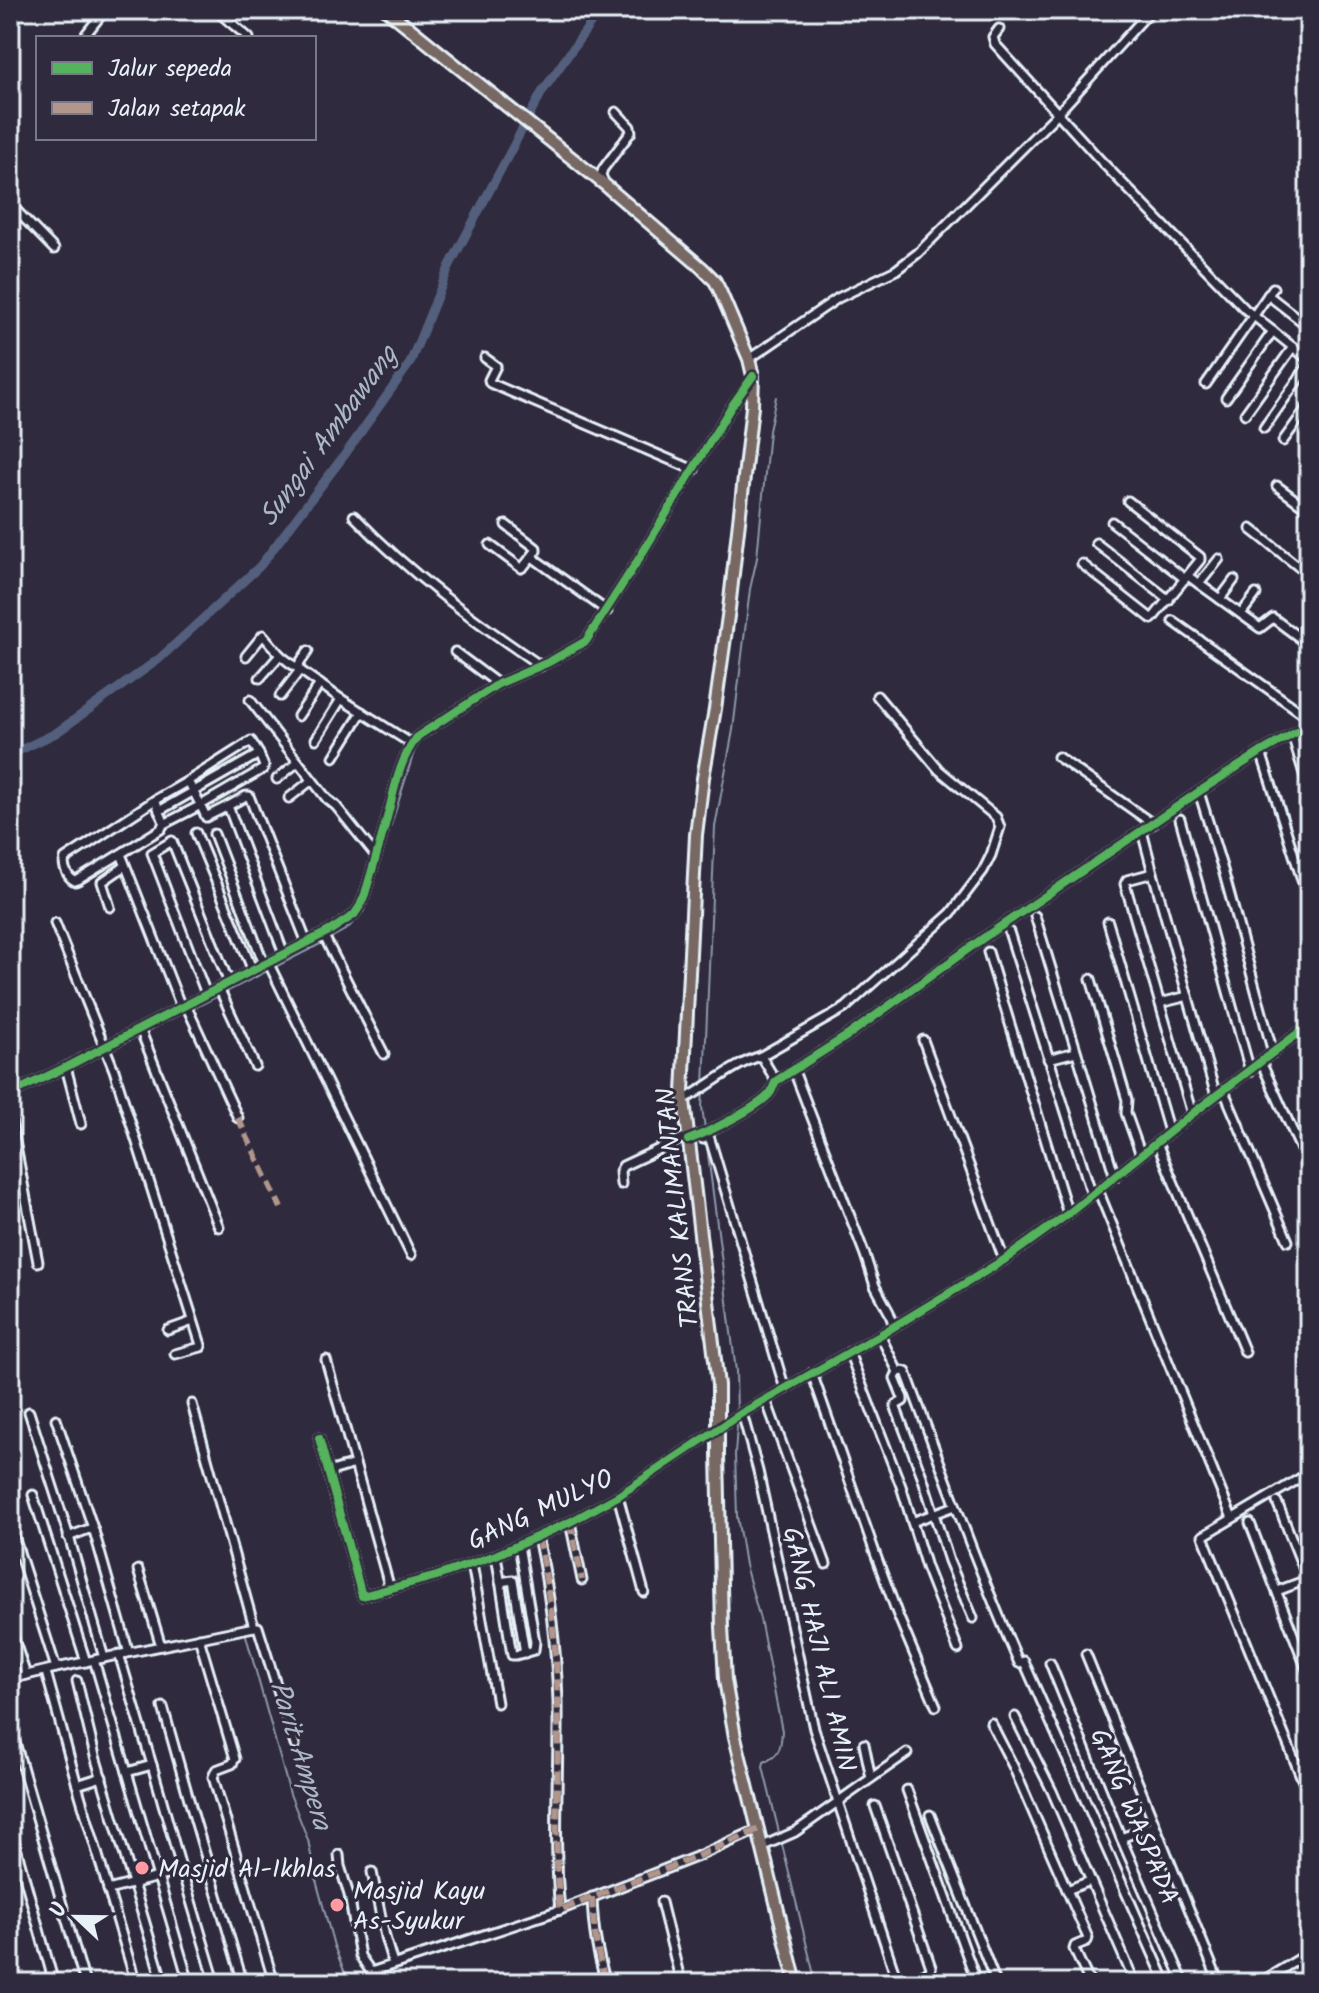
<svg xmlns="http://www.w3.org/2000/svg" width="1319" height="1993" font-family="Kalam,sans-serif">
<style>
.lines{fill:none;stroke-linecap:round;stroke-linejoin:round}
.stream{stroke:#8e99ad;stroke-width:2}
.canal{stroke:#525f7b;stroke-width:5}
.river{stroke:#525f7b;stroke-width:9}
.minor-casing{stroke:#e8f1f8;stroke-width:13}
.highway-casing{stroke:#e8f1f8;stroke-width:16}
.minor{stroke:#2f2a3d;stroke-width:7}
.highway{stroke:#776864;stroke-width:10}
.quiet{stroke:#b2968c;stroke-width:6;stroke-dasharray:12 6;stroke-linecap:butt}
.cycleway-casing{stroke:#2f2a3d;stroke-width:13}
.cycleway{stroke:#56b35d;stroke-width:8}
.poi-dot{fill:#ff9aa2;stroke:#2f2a3d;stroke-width:3}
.labels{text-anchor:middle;stroke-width:6;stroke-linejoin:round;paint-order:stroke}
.street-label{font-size:26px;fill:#e8f1f8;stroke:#2f2a3d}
.poi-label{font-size:26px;fill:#e8f1f8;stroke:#2f2a3d;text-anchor:start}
.water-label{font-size:28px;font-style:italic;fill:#acb7c6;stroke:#2f2a3d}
</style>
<rect width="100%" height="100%" fill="#2f2a3d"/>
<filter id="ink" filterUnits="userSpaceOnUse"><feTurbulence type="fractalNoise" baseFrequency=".0125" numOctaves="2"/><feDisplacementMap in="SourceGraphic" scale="16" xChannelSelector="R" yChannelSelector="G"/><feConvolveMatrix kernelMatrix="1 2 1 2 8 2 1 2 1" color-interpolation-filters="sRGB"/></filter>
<g filter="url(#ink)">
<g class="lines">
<g class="stream">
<polyline points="329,939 347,929 364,911 415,749"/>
<polyline points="226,992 324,942"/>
<polyline points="190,1010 220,995"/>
<polyline points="144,1033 184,1012"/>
<polyline points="69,1071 138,1036"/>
<polyline points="704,1085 715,827 733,730 750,589 757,558 769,431 776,397"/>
<polyline points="703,1091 702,1107 705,1129"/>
<polyline points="10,1099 63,1074"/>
<polyline points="706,1139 736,1371 737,1414"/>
<path d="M737 1426 735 1454 737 1516 745 1565 760 1619 782 1731C781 1747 780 1756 764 1762L763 1767 816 1983"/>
<polyline points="245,1632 290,1794 308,1840 316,1880 334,1946 349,1983"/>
</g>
<polyline class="canal" points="50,1673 84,1666"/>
<polyline class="river" points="10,755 56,733 159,659 260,566 346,453 410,363 450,265 542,92 600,10"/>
<defs>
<g id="minor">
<polyline points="216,10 249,38"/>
<polyline points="999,29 993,37 995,44 1101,161 1245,309 1309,360"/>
<polyline points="86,34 105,10"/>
<polyline points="604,182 601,175 603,169 631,132 630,127 616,112"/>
<polyline points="10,204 54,249"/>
<polyline points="1268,295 1309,327"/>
<polyline points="485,358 496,366 489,380 490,383 694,470"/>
<polyline points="749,359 838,298 896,270 918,253 1057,114 1151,10"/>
<polyline points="1206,384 1273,288"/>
<polyline points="1226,398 1273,331"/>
<polyline points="1245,414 1293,347"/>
<polyline points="1264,428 1309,364"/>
<polyline points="1283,441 1309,405"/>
<polyline points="1277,486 1309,510"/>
<path d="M354 516C412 576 472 619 541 666"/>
<polyline points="1112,522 1185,579"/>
<polyline points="1251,529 1309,575"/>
<polyline points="1096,543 1169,600"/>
<polyline points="490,545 521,568 524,566 536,551 536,548 506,525"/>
<polyline points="532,557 607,611"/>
<polyline points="1082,564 1152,619 1200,560 1200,557 1128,501"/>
<polyline points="1188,576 1260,628 1273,618 1309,645"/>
<polyline points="1199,584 1219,559"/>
<polyline points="1220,599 1234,580"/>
<polyline points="1241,614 1256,594"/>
<polyline points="1173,621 1309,718"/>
<polyline points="455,652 498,684"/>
<polyline points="246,656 263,635 280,655 290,663 341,699 412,744"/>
<polyline points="297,667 308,651"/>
<polyline points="260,678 280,655"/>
<polyline points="280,696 300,670"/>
<polyline points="250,700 327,799 336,806 376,856"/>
<polyline points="298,716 320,684"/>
<polyline points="1292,735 1309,790"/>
<polyline points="316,739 341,699"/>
<polyline points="1261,752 1309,902"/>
<polyline points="334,757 362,712"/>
<polyline points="1058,757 1153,824"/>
<polyline points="277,779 298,762"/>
<polyline points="1199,792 1223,870 1273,1053"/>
<polyline points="289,798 312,780"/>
<path d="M155 800 164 822 161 829 78 880 75 881C68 878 62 866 65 859Z"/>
<polyline points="155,800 188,781"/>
<path d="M159 811 259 754 251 741 188 781C194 793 201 805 206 817L228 806"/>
<polyline points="1180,819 1250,1071"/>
<polyline points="164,824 201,805 263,769 264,766 259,754"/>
<polyline points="1142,831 1153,873"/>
<polyline points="196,833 253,971"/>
<polyline points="214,834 264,964"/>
<polyline points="121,854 181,1007"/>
<polyline points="110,907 102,882 125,866"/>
<polyline points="1035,916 1115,1177"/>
<polyline points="1108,922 1169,1132"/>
<polyline points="55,923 114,1070 201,1345 201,1347 175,1354"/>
<polyline points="1009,932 1092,1195"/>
<polyline points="323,934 384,1054"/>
<polyline points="988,952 1068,1214"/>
<polyline points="284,954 228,806 246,796 249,796 307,943"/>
<polyline points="268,962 411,1255"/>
<polyline points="1091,979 1127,1100 1126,1113 1141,1155"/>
<polyline points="219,988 255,1066"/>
<polyline points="206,994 152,853 172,841 229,983"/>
<polyline points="1160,1003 1188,996"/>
<polyline points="186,1005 238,1118"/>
<polyline points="140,1029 219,1227"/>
<polyline points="1303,1030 1309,1045"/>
<polyline points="923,1040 1004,1260"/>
<polyline points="10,1044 15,1091"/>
<polyline points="761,1056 845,1008 951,913 983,871 991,855 1000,827 996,817 939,770 877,696"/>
<polyline points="1048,1059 1076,1052"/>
<polyline points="1261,1062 1309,1167"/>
<polyline points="66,1067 81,1124"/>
<polyline points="794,1071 865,1255 875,1286 889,1312 894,1326"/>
<polyline points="1224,1091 1288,1241"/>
<path d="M10 1094 66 1067 331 930 354 915 360 906 365 894C373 867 381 841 388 814 395 787 400 758 418 736L498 684 549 662 586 641 640 557 731 407 753 377"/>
<path d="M683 1100C709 1087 733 1064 761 1056L776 1081"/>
<polyline points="1192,1114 1125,884 1127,880 1153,873 1216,1096"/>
<polyline points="10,1115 38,1262"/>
<polyline points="703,1139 709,1137 710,1139 785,1389"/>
<path d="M688 1140C706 1133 761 1107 771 1092 773 1088 774 1084 776 1081L847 1036 982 939 1200 791 1261 752 1309 725"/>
<polyline points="1157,1143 1245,1352"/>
<polyline points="621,1184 620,1171 623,1166 687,1136"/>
<polyline points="1098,1190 1232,1518"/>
<polyline points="168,1330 193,1321"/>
<polyline points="880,1335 898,1372 895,1378 903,1398 903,1401 896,1405 896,1408 922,1476 949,1561 973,1618"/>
<polyline points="849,1352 901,1486 926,1567 958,1649"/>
<polyline points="326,1360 390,1589"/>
<path d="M898 1372 903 1371 906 1372C943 1470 977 1568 1019 1663L1024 1661 1025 1664 1166 1983"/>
<polyline points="812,1373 875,1553 897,1613 936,1706"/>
<polyline points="766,1400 826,1564"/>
<polyline points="192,1404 254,1627"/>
<polyline points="29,1412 70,1540 104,1658"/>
<polyline points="742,1413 758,1471 814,1729 898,1983"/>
<polyline points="56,1419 94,1531"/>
<polyline points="319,1438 362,1596 437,1576 496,1555 570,1522 618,1496 742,1413 880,1335 1004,1260 1068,1214 1192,1114 1309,1025"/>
<polyline points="328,1472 355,1464"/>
<polyline points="1309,1473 1203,1536 1309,1796"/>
<polyline points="33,1495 86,1662"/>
<polyline points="618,1496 644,1592"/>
<polyline points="1277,1502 1309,1582"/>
<polyline points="570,1522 582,1580"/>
<polyline points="912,1522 955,1506"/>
<polyline points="1250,1523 1309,1675"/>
<polyline points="10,1524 56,1668 10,1679"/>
<path d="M538 1537C550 1593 556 1644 558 1701 559 1771 553 1841 560 1910L696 1857 759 1829"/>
<polyline points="496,1555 512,1655 516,1655 534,1650 535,1642 519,1545"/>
<polyline points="472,1564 497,1703"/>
<polyline points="138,1570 161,1646"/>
<polyline points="500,1582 513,1580 525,1653"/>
<polyline points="1277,1591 1309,1579"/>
<polyline points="10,1627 26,1675"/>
<polyline points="199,1638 235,1759 232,1764 216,1770 213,1777 274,1983"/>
<polyline points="127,1653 254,1627 258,1627 295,1745"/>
<polyline points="119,1654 152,1765 127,1772"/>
<polyline points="1086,1654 1219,1983"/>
<polyline points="94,1660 158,1877 108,1890"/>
<polyline points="1050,1663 1121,1838 1184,1983"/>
<polyline points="56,1668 127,1653 128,1650 94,1531 89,1529 68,1537"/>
<polyline points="46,1672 77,1785 136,1983"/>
<polyline points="77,1681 95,1756 163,1983"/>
<polyline points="163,1707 194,1817 243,1983"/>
<polyline points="1015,1717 1052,1791 1135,1983"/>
<polyline points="991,1723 1013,1766 1088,1938 1087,1941 1075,1946 1074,1949 1090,1983"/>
<polyline points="10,1725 85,1983"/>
<polyline points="864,1744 871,1778"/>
<polyline points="152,1765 182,1871 158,1877 189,1983"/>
<polyline points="77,1785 102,1777"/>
<polyline points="907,1790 977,1983"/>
<polyline points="875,1806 931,1967 930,1971 925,1974 928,1983"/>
<polyline points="930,1815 996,1983"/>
<polyline points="10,1826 54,1983"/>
<polyline points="1121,1838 1155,1825"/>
<polyline points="763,1846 795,1832 907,1753"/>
<polyline points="339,1855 340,1866 349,1895 360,1956 371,1972"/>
<polyline points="182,1871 213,1975 212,1979 199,1983"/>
<polyline points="372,1872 385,1937 393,1964"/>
<polyline points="1067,1890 1090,1881"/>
<path d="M592 1897C593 1929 597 1952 606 1983"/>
<polyline points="661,1902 681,1983"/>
<polyline points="373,1983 371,1972 560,1910"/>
<polyline points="897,1983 925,1974"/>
<polyline points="1259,1983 1309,1953"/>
</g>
<polyline id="highway" points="387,10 604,184 702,268 715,281 720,291 749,359 753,376 752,407 729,609 715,709 703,778 696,835 683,1092 718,1385 718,1455 722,1627 725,1680 735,1737 796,1983"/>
</defs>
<use href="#minor" class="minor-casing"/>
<use href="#highway" class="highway-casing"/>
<use href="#minor" class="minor"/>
<use href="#highway" class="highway"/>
<g class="quiet">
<polyline points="238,1118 281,1208"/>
<polyline points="570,1522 582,1580"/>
<path d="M538 1537C550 1593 556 1644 558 1701 559 1771 553 1841 560 1910L696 1857 759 1829"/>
<path d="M592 1897C593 1929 597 1952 606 1983"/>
</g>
<defs>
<g id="cycleway">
<path d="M10 1094 66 1067 331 930 354 915 360 906 365 894C373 867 381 841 388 814 395 787 400 758 418 736L498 684 549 662 586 641 640 557 731 407 753 376"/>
<path d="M688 1140C706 1133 761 1107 771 1092 773 1088 774 1084 776 1081L847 1036 982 939 1200 791 1261 752 1309 725"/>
<polyline points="319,1438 362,1596 437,1576 496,1555 570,1522 618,1496 742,1413 880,1335 1004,1260 1068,1214 1192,1114 1309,1025"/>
</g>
</defs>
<use href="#cycleway" class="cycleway-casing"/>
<use href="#cycleway" class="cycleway"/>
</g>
</g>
<g class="poi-dot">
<circle cx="142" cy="1868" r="8"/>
<circle cx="337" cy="1905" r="8"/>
</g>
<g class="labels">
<g class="street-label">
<text transform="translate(677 1208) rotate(-96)" y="9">TRANS KALIMANTAN</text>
<text transform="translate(540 1509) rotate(-25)" y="9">GANG MULYO</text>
<text transform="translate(820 1649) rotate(77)" y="9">GANG HAJI ALI AMIN</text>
<text transform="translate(1135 1816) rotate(67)" y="9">GANG WASPADA</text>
</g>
<g class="poi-label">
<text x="158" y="1877">Masjid Al-Ikhlas</text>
<text x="353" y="1899">Masjid Kayu<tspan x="353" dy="30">As-Syukur</tspan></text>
</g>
<g class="water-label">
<text transform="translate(327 435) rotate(-54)" y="10">Sungai Ambawang</text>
<text transform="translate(302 1755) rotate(73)" y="10">Parit Ampera</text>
</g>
</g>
<rect width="1319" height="1993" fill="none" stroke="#2f2a3d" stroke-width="40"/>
<rect x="20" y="20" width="1279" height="1953" fill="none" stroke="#e8f1f8" stroke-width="3" filter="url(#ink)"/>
<rect x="36" y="36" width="280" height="104" fill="#2f2a3d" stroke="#797a88" stroke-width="2"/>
<rect x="52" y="62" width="40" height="12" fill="#56b35d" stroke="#797a88" stroke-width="2"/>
<text x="108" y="76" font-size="24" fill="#e8f1f8">Jalur sepeda</text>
<rect x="52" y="102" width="40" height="12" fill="#b2968c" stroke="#797a88" stroke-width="2"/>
<text x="108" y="116" font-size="24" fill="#e8f1f8">Jalan setapak</text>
<g transform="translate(76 1917) rotate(292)" stroke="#2f2a3d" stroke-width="6" paint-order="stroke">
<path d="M0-6L14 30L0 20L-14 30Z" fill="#e8f1f8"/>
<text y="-12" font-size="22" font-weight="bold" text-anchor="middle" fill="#e8f1f8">U</text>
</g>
</svg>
